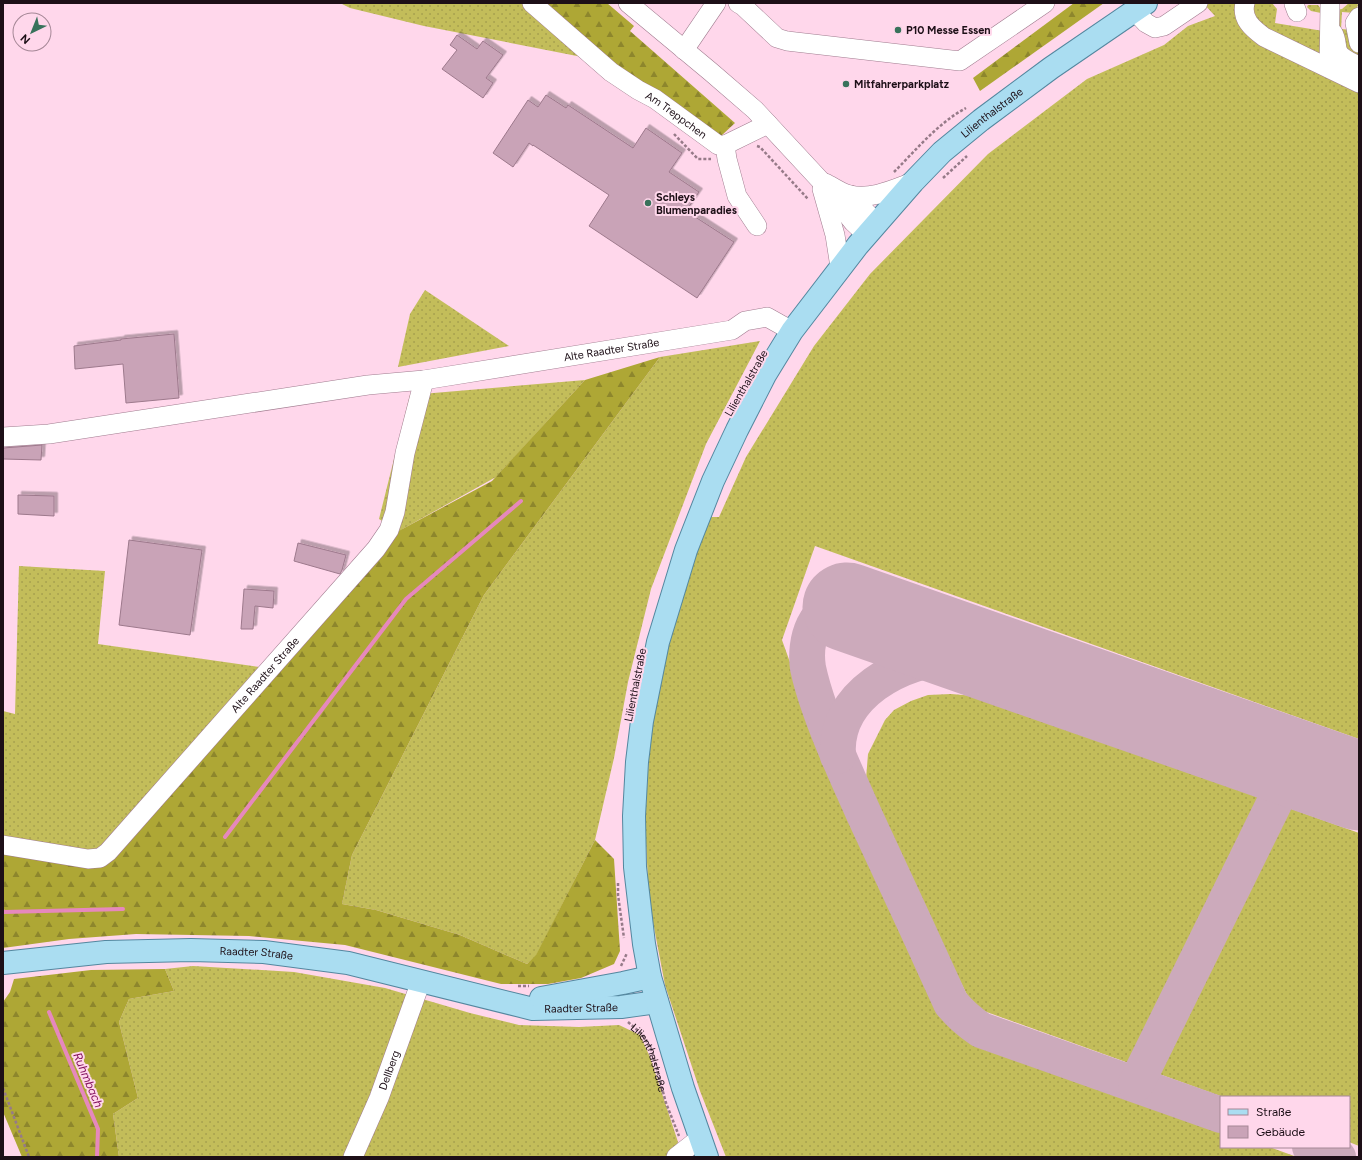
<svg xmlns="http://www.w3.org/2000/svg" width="1362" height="1160" font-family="Figtree,sans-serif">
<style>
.grass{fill:url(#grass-dots)}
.forest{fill:url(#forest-firs)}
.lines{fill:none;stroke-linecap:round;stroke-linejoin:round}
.stream{stroke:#e688bd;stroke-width:4}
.taxiway{stroke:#cab;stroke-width:36}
.runway{stroke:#cab;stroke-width:89}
.building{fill:#c9a3b7;stroke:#9d798c;filter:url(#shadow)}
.minor-casing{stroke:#a07c8f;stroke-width:20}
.major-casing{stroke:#54879f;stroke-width:24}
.path{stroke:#967a88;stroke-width:2.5;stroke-dasharray:3 2;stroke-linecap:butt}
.minor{stroke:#fff;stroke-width:19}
.major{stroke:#aaddf1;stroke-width:22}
.poi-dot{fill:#38725b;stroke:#ffd7eb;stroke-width:1.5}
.labels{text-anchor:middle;stroke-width:4;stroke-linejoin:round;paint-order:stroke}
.poi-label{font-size:11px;font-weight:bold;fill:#1d0f17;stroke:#ffd7eb;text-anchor:start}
.street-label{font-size:11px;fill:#1d0f17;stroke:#ffd7eb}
.water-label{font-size:12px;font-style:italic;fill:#851460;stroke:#ffd7eb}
</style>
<defs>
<pattern id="grass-dots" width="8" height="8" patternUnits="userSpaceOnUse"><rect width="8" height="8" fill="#c3bd5a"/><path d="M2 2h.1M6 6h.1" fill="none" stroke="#a7a14e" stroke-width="1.8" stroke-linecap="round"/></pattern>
<pattern id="forest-firs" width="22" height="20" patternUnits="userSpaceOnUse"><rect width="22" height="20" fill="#aea735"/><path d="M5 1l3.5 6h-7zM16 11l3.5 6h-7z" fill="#8d862c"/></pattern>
<filter id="shadow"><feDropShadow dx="3.5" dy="-3.5" stdDeviation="0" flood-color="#0004"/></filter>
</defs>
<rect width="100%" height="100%" fill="#ffd7eb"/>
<g class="grass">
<polygon points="340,3 522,3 582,57 424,26 350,8"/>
<polygon points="1203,3 1240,3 1240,11 1359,87 1359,739 815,546 782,640 839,799 940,1012 964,1038 1221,1130 1221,1147 1269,1147 1297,1157 726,1157 700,1091 665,985 649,901 645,823 651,721 670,638 693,562 711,517 719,517 746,457 814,346 870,274 988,154 1087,79 1164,45 1188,26 1215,16"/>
<polygon points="1249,3 1272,3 1277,9 1275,23 1323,31 1321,13 1311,11 1307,7 1308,5 1318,5 1324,13 1325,60 1260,26"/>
<polygon points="1349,3 1357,3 1358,5 1355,13 1342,12 1341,29 1353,30 1359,45 1359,61 1345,54 1335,10 1342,9"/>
<polygon points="425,290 509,346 398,367 410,314"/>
<polygon points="760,341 706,444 651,589 628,682 614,758 595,840 536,956 527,964 460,935 376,910 342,904 352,855 484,595 660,357"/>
<polygon points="585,380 496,477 399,531 379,519 410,395"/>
<polygon points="19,566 105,571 98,644 266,668 96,861 3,853 3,711 15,714"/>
<polygon points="951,694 975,696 1359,833 1359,1146 1349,1142 1349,1097 1223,1097 981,1010 968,997 874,803 866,779 868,754 885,720 894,710 911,701 928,695"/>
<polygon points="193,966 294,972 385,988 470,1013 519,1025 579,1027 619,1025 640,1035 650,1057 678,1142 670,1157 119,1157 113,1114 138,1098 119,1022 129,999 174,991 165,969"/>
</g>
<g class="forest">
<polygon points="542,3 607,3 634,26 630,31 735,123 721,136 618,71"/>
<polygon points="1074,3 1104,3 980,91 973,78"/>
<polygon points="660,357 484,595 352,855 342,904 376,910 460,935 527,964 536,955 595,840 614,859 620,951 614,964 581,978 548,984 501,984 345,945 249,936 136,934 69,939 3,948 3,853 96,861 393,534 492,481 585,380"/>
<polygon points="165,969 174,991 129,999 119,1022 138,1098 113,1114 119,1157 22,1157 3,1112 3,1002 10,992 14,979 91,970"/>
</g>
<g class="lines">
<g class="stream">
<polyline points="225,837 406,599 521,501"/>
<polyline points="3,911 4,912 123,909"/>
<polyline points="49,1012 98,1129 97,1157"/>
</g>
<g class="taxiway">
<path d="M847 607C814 602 804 642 808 668 811 682 815 695 820 709 832 744 848 778 863 812 893 876 922 939 951 1003 960 1014 969 1022 981 1030L1221 1115"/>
<path d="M838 756C833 695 902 658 955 657 983 657 1009 666 1036 673"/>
<polyline points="1136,1084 1294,763"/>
<polyline points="1310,1147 1338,1157"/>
</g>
<polyline class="runway" points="847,607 1359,786"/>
</g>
<g class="building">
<polygon points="457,35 477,49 483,41 503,55 486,78 493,83 483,98 442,69 457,50 450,45"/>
<polygon points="546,95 566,108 568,105 633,148 646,128 682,153 669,172 699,192 686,211 734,242 697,298 589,226 609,195 533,145 533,146 529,143 513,167 493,153 528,100 538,107"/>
<polygon points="174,334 179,398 126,403 123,364 75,369 74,346 121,340 121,339"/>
<polygon points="42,445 41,460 3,459 3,448"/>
<polygon points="18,495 54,496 54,516 18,514"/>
<polygon points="129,540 202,550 190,635 119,625"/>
<polygon points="298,543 346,555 342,570 340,574 294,561"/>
<polygon points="244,589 274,591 273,608 255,606 253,629 241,629"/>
</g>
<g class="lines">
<defs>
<g id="minor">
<path id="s2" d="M532 3 611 72 638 90 655 99 718 145H725L768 124"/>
<polyline points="628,3 711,72 755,110 820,180 853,222 867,235"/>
<polyline points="738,3 743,6 777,38 787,41 960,61 1045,3"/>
<path d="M1245 3C1241 19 1252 28 1264 37L1359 83"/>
<polyline points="1294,4 1297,12"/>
<polyline points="1135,11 1146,23 1155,28 1164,26 1198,3"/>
<polyline points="1359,17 1355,23 1359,43"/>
<path d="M1333 33C1336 38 1336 43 1337 49 1339 58 1351 62 1359 66"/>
<polyline points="684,50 716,3"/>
<polyline points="1329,68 1330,5"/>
<polyline points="725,145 727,159 737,196 757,226"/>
<path d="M825 183C832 186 841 193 850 195 871 200 894 189 913 182"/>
<polyline points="822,189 835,235 840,267"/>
<polyline points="850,195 877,224"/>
<path id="s3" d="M3 437 49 434 368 385 424 380 732 330 745 321 767 317 792 331"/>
<path id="s4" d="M3 845 88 859 100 858 108 852 376 549 389 530 395 512 405 453 424 380"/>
<path id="s5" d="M353 1157 379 1098 421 981"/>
<polyline points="676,1157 700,1138"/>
</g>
<g id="major">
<path id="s6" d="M3 963 106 952 191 950 264 952 348 963 533 1009 621 1007 657 1002"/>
<polyline points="541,998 623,983 650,977"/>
<path id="s7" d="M707 1157 683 1088 650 977 644 944 635 867 634 816 637 762 642 721 658 642 686 550 713 481 737 430 765 375 792 331 858 245 913 182 942 152 981 120 1051 68 1146 3"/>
</g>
</defs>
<use href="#minor" class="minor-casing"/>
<use href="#major" class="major-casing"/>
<g class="path">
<polyline points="674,134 698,159 711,159"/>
<polyline points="757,146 760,147 808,199"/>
<path d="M894 172C916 150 938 123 966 108"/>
<polyline points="943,178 967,156"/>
<polyline points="618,883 618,895 624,938"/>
<polyline points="621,966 627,953"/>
<polyline points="518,986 529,986"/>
<path id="s1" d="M628 1022 643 1035 652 1051 666 1103 679 1136"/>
<polyline points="3,1088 29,1157"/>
</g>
<use href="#minor" class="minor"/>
<use href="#major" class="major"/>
</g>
<g class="poi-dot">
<circle cx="898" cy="30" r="4"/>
<circle cx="846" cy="84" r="4"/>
<circle cx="648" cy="203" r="4"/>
</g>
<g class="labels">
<g class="poi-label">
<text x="906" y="34">P10 Messe Essen</text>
<text x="854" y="88">Mitfahrerparkplatz</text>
<text x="656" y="201">Schleys<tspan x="656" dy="13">Blumenparadies</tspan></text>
</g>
<g class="street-label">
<text dy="4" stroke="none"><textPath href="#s7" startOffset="1164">Lilienthalstraße</textPath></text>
<text dy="4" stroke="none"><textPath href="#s2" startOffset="183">Am Treppchen</textPath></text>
<text dy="4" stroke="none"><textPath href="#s3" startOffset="615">Alte Raadter Straße</textPath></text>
<text transform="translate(746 383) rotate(-60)" y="4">Lilienthalstraße</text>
<text dy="4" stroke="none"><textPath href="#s4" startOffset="345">Alte Raadter Straße</textPath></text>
<text transform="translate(635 685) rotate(-79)" y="4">Lilienthalstraße</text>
<text dy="4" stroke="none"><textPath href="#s6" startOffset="254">Raadter Straße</textPath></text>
<text dy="4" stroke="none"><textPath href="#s6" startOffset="585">Raadter Straße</textPath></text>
<text dy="4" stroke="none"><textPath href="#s1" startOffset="43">Lilienthalstraße</textPath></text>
<text dy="4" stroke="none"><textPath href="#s5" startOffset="94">Dellberg</textPath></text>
</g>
<g class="water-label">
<text transform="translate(88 1080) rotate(67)" y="4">Ruhmbach</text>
</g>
</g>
<rect width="1362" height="1160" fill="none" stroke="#1d0f17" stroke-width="8"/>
<rect x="1220" y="1096" width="130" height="52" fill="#ffd7eb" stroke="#a58796"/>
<rect x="1228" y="1109" width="20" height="6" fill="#aaddf1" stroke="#a58796"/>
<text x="1256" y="1116" font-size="12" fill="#1d0f17">Straße</text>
<rect x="1228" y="1126" width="20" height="12" fill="#c9a3b7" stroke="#a58796"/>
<text x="1256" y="1136" font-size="12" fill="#1d0f17">Gebäude</text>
<g transform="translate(32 32) rotate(223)"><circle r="19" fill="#ffd7eb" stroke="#a58796"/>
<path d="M0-3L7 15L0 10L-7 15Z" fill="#38725b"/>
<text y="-6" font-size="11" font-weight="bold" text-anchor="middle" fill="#1d0f17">N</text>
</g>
</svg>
